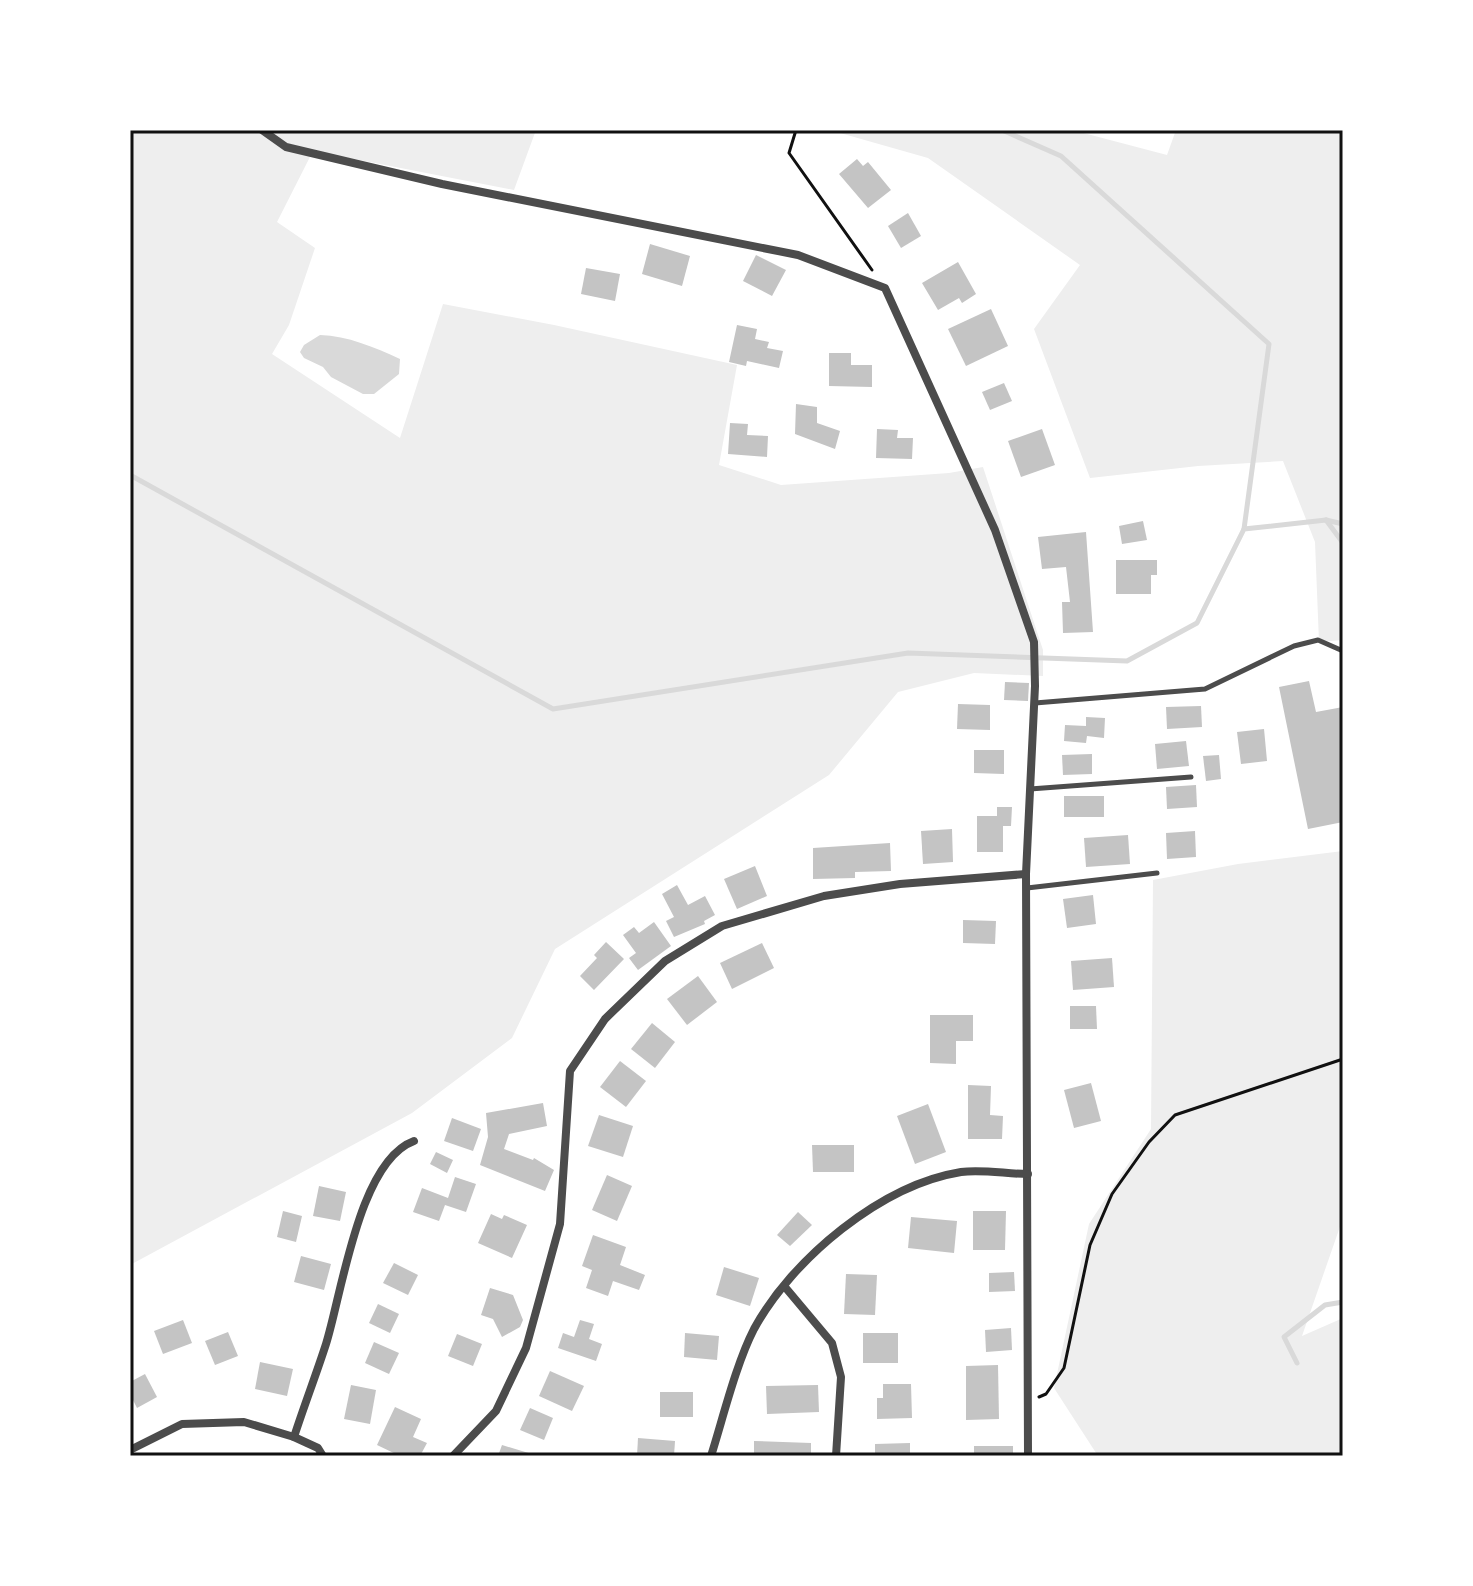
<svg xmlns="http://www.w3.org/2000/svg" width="1473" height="1586" font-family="Helvetica,sans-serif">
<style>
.green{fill:#eee}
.water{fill:#d9d9d9}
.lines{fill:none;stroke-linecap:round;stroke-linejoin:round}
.stream{stroke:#d9d9d9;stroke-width:5}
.building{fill:#c4c4c4}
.path{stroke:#111;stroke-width:3}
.service{stroke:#4c4c4c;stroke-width:5}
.minor{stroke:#4c4c4c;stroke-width:8}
.neatline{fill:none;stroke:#111;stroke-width:3}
</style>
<rect width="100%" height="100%" fill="#fff"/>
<g class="green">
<polygon points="130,130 536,130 514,190 313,151 277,222 315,248 289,325 272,354 400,438 443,304 554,325 737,365 719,465 781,485 949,473 983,467 1043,650 1043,676 974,673 898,692 829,775 555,949 512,1038 412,1113 130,1265"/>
<polygon points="1072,130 1167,155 1176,130 1343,130 1343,640 1319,642 1315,542 1283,461 1198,466 1090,478 1034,329 1080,265 928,158 833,131"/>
<polygon points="1343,851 1343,1218 1302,1336 1343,1318 1343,1456 1098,1456 1054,1388 1089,1224 1151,1129 1153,880 1238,864"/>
</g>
<path class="water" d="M320 335C348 336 374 347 400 359L399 374 374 394H363L331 377 323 367 304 358 300 352 304 345Z"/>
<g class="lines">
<g class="stream">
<polyline points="1002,130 1061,156 1269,344 1244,529"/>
<polyline points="130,475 553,709 908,653 1127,661 1197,623 1244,529 1326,520 1343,524"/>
<polyline points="1326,520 1343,543"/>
<polyline points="1297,1363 1284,1337 1325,1305 1343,1302"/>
</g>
</g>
<g class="building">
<polygon points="857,159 863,166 868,162 891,190 868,208 839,174"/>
<polygon points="908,213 921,236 901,248 888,226"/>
<polygon points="650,244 690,256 682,286 642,274"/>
<polygon points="756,255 786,270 772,296 743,281"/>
<polygon points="958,262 976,294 962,303 959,298 938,310 922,283"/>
<polygon points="586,268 620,274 615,301 581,294"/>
<polygon points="991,309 1008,346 966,366 948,329"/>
<polygon points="737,325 757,329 755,339 769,342 767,348 783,351 779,368 747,361 746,366 729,362"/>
<polygon points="829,353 851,353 851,365 872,365 872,387 829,386"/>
<polygon points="1004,383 1012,401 990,410 982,392"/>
<polygon points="796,404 817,407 817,423 840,431 835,449 795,434"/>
<polygon points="730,423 748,424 747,435 768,436 767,457 728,454"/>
<polygon points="877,429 898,430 897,438 913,438 912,459 876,458"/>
<polygon points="1042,429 1055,465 1021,477 1008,441"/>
<polygon points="1143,521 1147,540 1122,544 1119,526"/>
<polygon points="1086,532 1093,632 1063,633 1062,602 1070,602 1066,567 1042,569 1038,537"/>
<polygon points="1116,560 1157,560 1157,575 1151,575 1151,594 1116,594"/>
<polygon points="1309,681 1316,712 1343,707 1343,822 1308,829 1279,687"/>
<polygon points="1005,682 1029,683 1028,701 1004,700"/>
<polygon points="958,704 990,705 990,730 957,729"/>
<polygon points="1201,706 1202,727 1167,729 1166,707"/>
<polygon points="1086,717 1105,718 1104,738 1087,736 1086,743 1064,741 1065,725 1086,726"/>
<polygon points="1264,729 1267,761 1241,764 1237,732"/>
<polygon points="1186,741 1189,766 1157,769 1155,744"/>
<polygon points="974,750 1004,750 1004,774 974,773"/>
<polygon points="1092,754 1092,774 1063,775 1062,755"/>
<polygon points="1219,755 1221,779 1206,781 1203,756"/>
<polygon points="1196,785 1197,807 1167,809 1166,787"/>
<rect x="1064" y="796" width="40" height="21"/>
<polygon points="997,807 1012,807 1011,826 1003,826 1003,852 977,852 977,816 997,816"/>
<polygon points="952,829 953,862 923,864 921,831"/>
<polygon points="1195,831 1196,857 1167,859 1166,833"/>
<polygon points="1128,835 1130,864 1086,867 1084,838"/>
<polygon points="890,843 891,871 855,872 855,878 813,879 813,848"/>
<polygon points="755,866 767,896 737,909 724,879"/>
<polygon points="677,885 688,905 705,896 715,915 704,921 705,924 674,937 666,921 674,917 662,894"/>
<polygon points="1093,895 1096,924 1067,928 1063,899"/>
<polygon points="963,920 996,921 995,944 963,943"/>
<polygon points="654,922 671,946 638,970 629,958 636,953 623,935 634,927 639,933"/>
<polygon points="606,942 624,959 594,990 580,976 597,958 594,955"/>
<polygon points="762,943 774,968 732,989 720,963"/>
<polygon points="1112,958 1114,987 1073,990 1071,961"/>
<polygon points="698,976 717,1002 687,1025 667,999"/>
<polygon points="1070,1006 1096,1006 1097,1029 1070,1029"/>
<polygon points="930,1015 973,1015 973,1041 956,1041 956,1064 930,1063"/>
<polygon points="652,1023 675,1042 655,1068 631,1049"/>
<polygon points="620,1061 646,1081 626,1107 600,1087"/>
<polygon points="1091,1083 1101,1121 1074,1128 1064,1090"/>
<polygon points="968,1085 991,1086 990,1115 1003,1116 1002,1139 968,1139"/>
<polygon points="543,1103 547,1126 509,1134 504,1149 533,1160 534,1158 554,1170 545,1191 480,1165 488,1137 486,1113"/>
<polygon points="928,1104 946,1152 915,1164 897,1116"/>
<polygon points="599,1115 633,1126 623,1157 588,1146"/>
<polygon points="452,1118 481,1129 473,1151 444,1141"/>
<polygon points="812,1145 854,1145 854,1172 813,1172"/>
<polygon points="436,1152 453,1160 447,1173 430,1164"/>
<polygon points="607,1175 632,1186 617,1221 592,1210"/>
<polygon points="455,1177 476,1184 466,1212 445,1205 439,1221 413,1212 422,1188 448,1198"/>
<polygon points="319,1186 346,1192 340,1221 313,1216"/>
<polygon points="283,1211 302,1216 296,1242 277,1237"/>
<polygon points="973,1211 1006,1211 1005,1250 973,1250"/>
<polygon points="798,1212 812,1225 790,1246 777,1235"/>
<polygon points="491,1214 502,1219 504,1215 527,1225 512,1258 478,1243"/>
<polygon points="911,1217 957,1221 954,1253 908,1248"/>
<polygon points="593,1235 626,1247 620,1265 645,1275 639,1290 613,1281 608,1296 586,1288 592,1270 582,1266"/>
<polygon points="301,1256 331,1264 324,1290 294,1282"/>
<polygon points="394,1263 418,1275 408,1295 383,1283"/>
<polygon points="724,1267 759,1278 750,1306 716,1295"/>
<polygon points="1014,1272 1015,1291 989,1292 989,1273"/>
<polygon points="846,1274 877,1275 875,1315 844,1314"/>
<polygon points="490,1288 513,1295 523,1320 520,1327 502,1337 493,1319 481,1315"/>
<polygon points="378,1304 399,1314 390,1333 369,1323"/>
<polygon points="183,1320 192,1343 163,1354 154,1331"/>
<polygon points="580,1320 594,1324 589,1339 602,1344 596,1361 558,1348 563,1333 574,1337"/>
<polygon points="1011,1328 1012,1350 986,1352 985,1330"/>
<polygon points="228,1332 238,1356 215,1365 205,1341"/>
<polygon points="685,1333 719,1336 717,1360 684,1357"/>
<rect x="863" y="1333" width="35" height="30"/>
<polygon points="457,1334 482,1344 473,1366 448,1356"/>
<polygon points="374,1342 399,1353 389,1374 365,1363"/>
<polygon points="260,1362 293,1369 287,1396 255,1389"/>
<polygon points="998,1365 999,1419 966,1420 966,1366"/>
<polygon points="550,1371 584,1386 572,1411 539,1396"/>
<polygon points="145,1374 157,1397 137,1408 130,1394 130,1382"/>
<polygon points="883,1384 911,1384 912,1418 877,1419 877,1398 883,1398"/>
<polygon points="351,1385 376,1390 370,1424 344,1419"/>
<polygon points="818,1385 819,1412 767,1414 766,1386"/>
<rect x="660" y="1392" width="33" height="25"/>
<polygon points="395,1407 421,1419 413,1437 427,1443 420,1456 400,1456 377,1445"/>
<polygon points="530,1408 553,1418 544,1440 520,1430"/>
<polygon points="638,1438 675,1441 674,1456 637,1456"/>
<polygon points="754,1441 811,1443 811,1456 754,1456"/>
<polygon points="910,1443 910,1456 875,1456 875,1444"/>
<polygon points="502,1445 535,1455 535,1456 498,1456"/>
<rect x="974" y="1446" width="39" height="10"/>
</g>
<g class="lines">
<g class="path">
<polyline points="796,130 789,153 872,270"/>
<polyline points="1039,1397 1046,1394 1064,1368 1090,1245 1112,1194 1149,1142 1175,1115 1343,1059"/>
</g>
<g class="service">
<polyline points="1035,703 1205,689 1294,646 1318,640 1343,651"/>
<polyline points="1030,789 1191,777"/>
<polyline points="1027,888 1157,873"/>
</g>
<g class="minor">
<polyline points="262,130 286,147 442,184 798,255 885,288 995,530 1034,642 1035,686 1026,874 1028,1456"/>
<polyline points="785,1287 832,1343 841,1377 836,1456"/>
<path d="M294 1437C304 1406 316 1375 326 1344 342 1293 359 1161 414 1141"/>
<polyline points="130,1450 182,1424 244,1422 294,1437 318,1448 323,1456"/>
<polyline points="453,1456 496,1411 526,1348 560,1224 570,1071 605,1019 665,961 722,926 824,896 900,884 1026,874"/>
<path d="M711 1456C723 1418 736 1364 754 1329 792 1259 881 1185 961 1172 982 1169 1007 1174 1028 1174"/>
</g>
</g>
<rect width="1473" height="1586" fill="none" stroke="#ffffff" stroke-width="264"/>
<rect x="132" y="132" width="1209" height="1322" class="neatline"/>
</svg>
